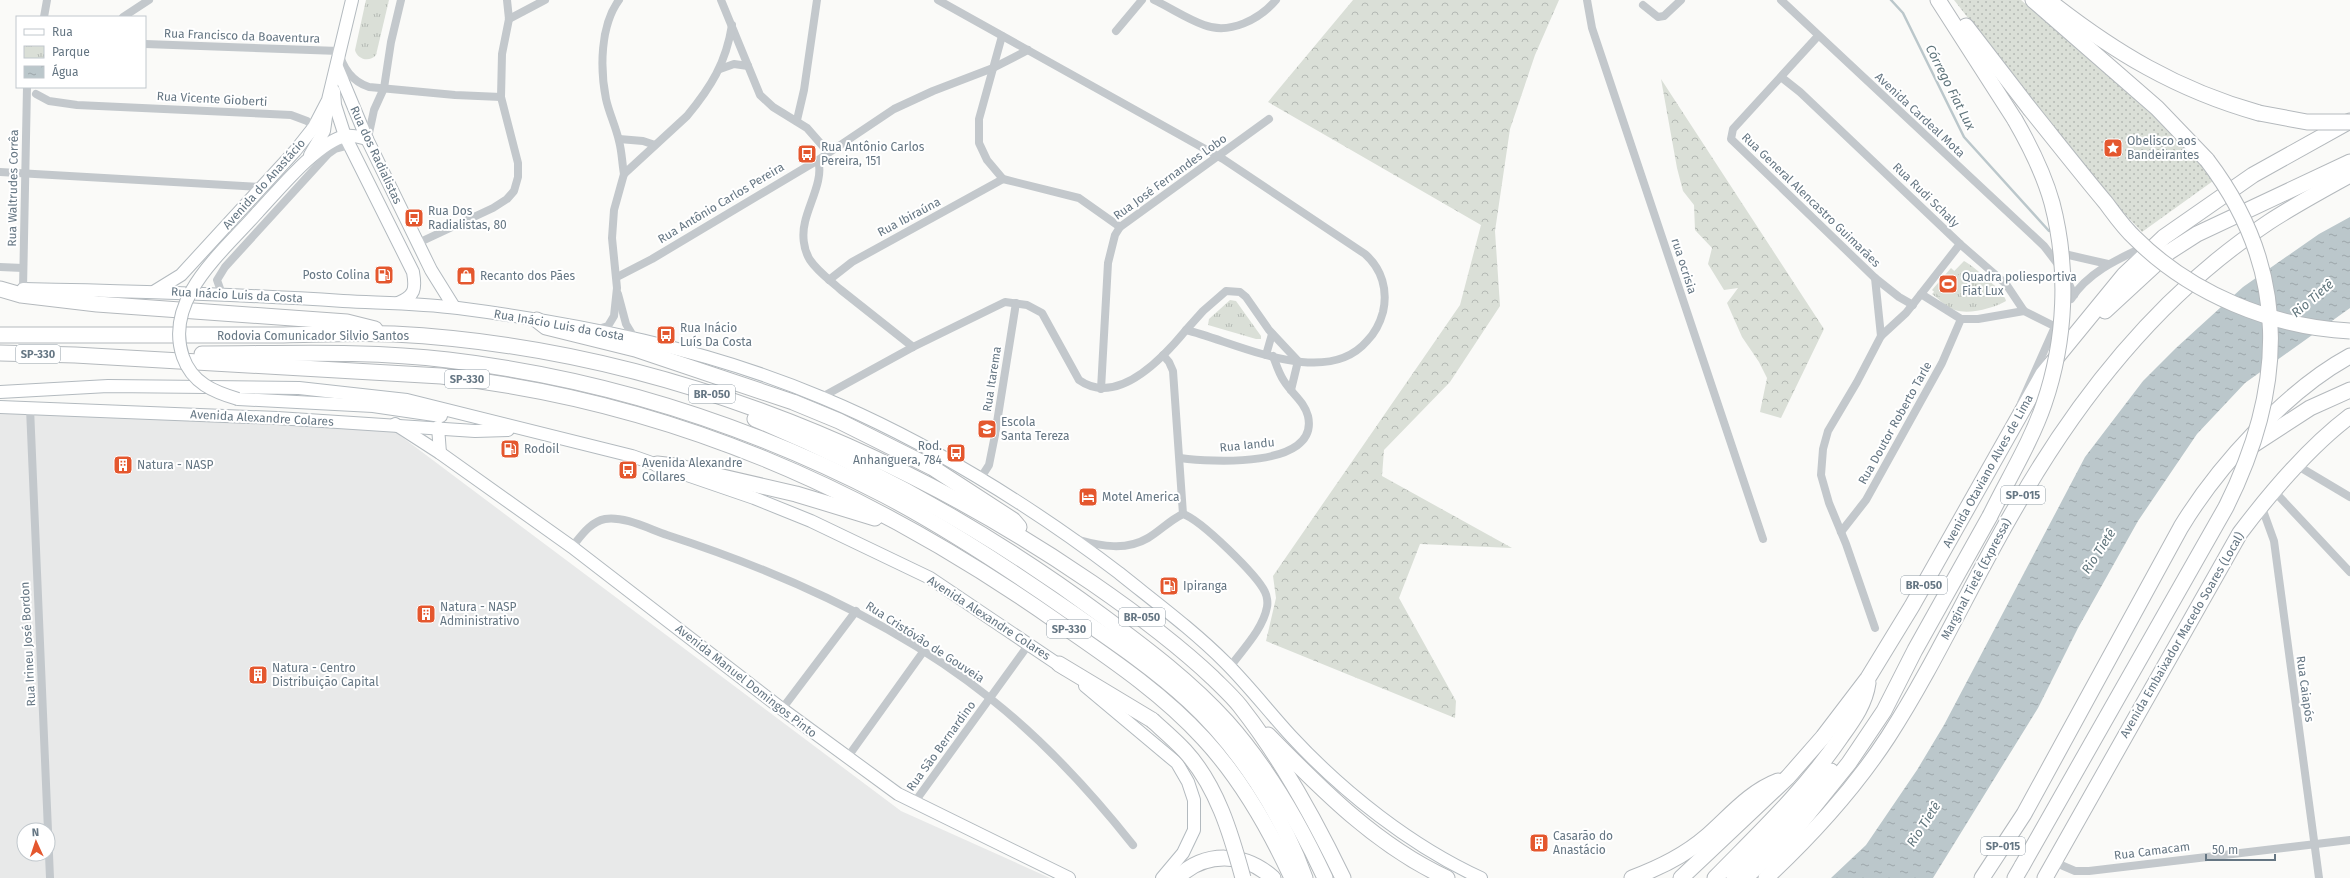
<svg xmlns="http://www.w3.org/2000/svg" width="2350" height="878" font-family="'Fira Sans',sans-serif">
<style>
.built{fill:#e8e9e9;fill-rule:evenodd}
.grass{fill:url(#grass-dots)}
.forest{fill:url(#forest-crowns)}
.park{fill:url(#park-tufts)}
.pitch{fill:#dadfd7}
.water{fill:url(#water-ripples)}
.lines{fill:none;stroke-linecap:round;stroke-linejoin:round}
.stream{stroke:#bbc7cb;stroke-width:2.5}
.secondary-casing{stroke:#b3babf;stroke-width:14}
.highway-casing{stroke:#b4b9bd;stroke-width:17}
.street{stroke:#c3c8cc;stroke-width:8}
.secondary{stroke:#fff;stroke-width:12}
.highway{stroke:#fff;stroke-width:15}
.secondary-bridge-casing{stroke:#b3babf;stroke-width:14;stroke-linecap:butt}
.highway-bridge-casing{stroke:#b4b9bd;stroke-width:17;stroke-linecap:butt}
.secondary-bridge{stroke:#fff;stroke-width:12}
.highway-bridge{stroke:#fff;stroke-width:15}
.labels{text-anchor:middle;stroke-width:4;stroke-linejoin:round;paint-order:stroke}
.shield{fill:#fff;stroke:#939fa8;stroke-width:1}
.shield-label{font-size:11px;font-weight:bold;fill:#657683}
.street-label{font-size:12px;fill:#657683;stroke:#fff}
.poi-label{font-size:12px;fill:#657683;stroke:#fff;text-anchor:start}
.water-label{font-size:13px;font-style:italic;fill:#60757c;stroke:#fff}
</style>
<defs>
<pattern id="grass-dots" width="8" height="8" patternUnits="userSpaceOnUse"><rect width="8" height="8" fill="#dadfd7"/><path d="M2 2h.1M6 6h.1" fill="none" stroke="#b4b9b4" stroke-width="1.8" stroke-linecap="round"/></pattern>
<pattern id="forest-crowns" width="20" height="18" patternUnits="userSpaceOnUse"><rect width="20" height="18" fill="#dadfd7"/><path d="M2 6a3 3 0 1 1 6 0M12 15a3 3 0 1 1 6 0" fill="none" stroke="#b4b9b4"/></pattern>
<pattern id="park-tufts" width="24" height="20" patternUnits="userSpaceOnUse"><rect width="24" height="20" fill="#dadfd7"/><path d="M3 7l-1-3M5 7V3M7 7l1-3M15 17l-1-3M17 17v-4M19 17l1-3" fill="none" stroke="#b4b9b4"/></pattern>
<pattern id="water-ripples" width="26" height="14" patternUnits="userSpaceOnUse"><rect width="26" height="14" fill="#bbc7cb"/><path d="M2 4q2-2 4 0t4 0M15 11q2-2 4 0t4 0" fill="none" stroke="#9ca6aa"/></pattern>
</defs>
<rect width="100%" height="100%" fill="#fafaf8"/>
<path class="built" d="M0 413 390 428 901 811 1050 878H0ZM24 830H48V854H24Z"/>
<polygon class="grass" points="1954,0 2021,0 2099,68 2118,79 2186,146 2213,181 2142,232 2104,192"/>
<g class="forest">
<polygon points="1353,0 1559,0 1535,55 1510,129 1495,231 1500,306 1450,382 1384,450 1382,476 1512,548 1420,544 1399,598 1456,701 1455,718 1266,641 1276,598 1273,576 1460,305 1481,225 1268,102"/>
<polygon points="1661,79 1824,329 1781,418 1760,412 1767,378 1759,362 1742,337 1727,303 1738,288 1724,290 1708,264 1712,248 1695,230 1694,205 1683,191 1677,168"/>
</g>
<g class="park">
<path d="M366 0H389L376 55C369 63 357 59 355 50Z"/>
<path d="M1964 261C1972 265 2006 293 2006 301 1994 308 1969 315 1955 310 1947 308 1939 299 1932 294Z"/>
<polygon points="1230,300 1236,301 1261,336 1261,339 1256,339 1208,325 1209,319"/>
</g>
<polygon class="pitch" points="1951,268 1963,279 1945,301 1932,290"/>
<polygon class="water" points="2350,217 2350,308 2245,383 2197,434 2138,521 2078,628 2038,708 1933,878 1831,878 1866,845 1917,770 1944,725 2085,457 2143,381 2176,348 2243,287 2319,234"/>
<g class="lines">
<polyline class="stream" points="1891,0 1903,13 1964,137 2049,231"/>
<defs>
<g id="secondary">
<polyline points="337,67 367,139 431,270 454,307"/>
<path d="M334 91 335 105 345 136 413 272C416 289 415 296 398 303"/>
<polyline points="310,155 324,131 327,110"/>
<path d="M257 213C277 192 318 141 346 136 353 135 360 137 367 139"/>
<path d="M23 289C130 291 236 294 343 301 381 303 420 303 458 308 581 324 708 349 823 398 926 441 1030 505 1119 573 1155 602 1193 630 1226 663 1249 686 1269 712 1291 736 1343 792 1411 846 1481 878"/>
<polyline points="155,291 181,275 295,151 314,127 328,100 352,0"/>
<polyline points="0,392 108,386 299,388 407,400 632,456 666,468"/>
<polyline points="238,399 373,406 441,416"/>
<polyline points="0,407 277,418 475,431 508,430"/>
<polyline points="395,424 440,453 572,547 782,709 898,794 1069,878"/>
<polyline points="438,427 440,453"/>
<polyline points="687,475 754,498 811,521 930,578 1065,669"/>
<polyline points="1085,686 1177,763 1188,782 1194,800 1194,830 1183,853 1162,878"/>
</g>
<g id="highway">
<polyline points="1938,0 2015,120"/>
<polyline points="2033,0 2157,108 2207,160"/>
<path d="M2048 0C2114 52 2177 90 2259 113"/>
<polyline points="1966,26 2030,109"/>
<polyline points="0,289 21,295 97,304 347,322 375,329"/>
<polyline points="2105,311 2169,252 2197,234 2350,162"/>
<polyline points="537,320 546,327 635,349 793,402 839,421 933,468 1013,520 1019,527"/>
<path d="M0 335C88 335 175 335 263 335 306 335 351 332 394 334 645 347 886 442 1092 583 1134 612 1175 642 1213 678 1222 687 1232 696 1240 706 1281 758 1314 818 1343 878"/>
<path d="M0 353 75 355 441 376C670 401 869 490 1056 621 1108 657 1161 692 1204 739 1242 780 1269 828 1292 878"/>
<path d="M202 354C284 354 366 350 448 360 601 378 747 424 884 495 947 528 1006 567 1065 608 1107 637 1151 666 1189 701 1239 747 1282 814 1305 878"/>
<path d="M755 419C882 472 994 535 1104 617 1147 649 1191 682 1227 722 1268 768 1299 822 1325 878"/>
<polyline points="2250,447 2310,408 2350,390"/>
<polyline points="657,464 675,466 796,494 875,518"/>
<polyline points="1059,664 1152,720"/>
<path d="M1268 735C1321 789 1377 846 1447 878"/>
<polyline points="1733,874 1777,831 1831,771"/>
<path d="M1177 878C1205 851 1244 852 1273 878"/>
<path d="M1632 878C1659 868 1684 856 1706 837 1729 817 1749 792 1778 781"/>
<polyline points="1681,878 1788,777 1823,737 1868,678 1912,606 2043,374 2124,275 2164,237 2253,175 2350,121"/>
<path d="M1715 878C1761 831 1804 791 1841 737 1853 720 1865 704 1868 683"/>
<polyline points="1745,878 1791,835 1849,763 1884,711 1915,650 1990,516"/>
<path d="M1766 878C1811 836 1854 789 1888 737 1936 663 1972 581 2017 505 2080 395 2163 292 2269 222 2295 205 2323 190 2350 175"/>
<path d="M1982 878 2024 814 2181 527C2218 466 2287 390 2350 356"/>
<polyline points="2015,878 2022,866"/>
<path d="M2045 878 2240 533C2271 492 2309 447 2350 416"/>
</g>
</defs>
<use href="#secondary" class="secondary-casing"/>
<use href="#highway" class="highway-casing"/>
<g class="street">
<path d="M619 0C600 26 600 69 606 99 609 113 616 127 619 141 622 152 622 163 624 174"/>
<polyline points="721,0 760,95 773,107 807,128 828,152"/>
<path d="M1154 0C1171 8 1187 19 1204 25 1230 35 1260 19 1276 0"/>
<polyline points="1587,0 1592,28 1763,539"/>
<polyline points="1781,0 2044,246 2060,267"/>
<polyline points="1643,5 1658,17 1664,16 1681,0"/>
<polyline points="44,17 47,0"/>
<polyline points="123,17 149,0"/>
<polyline points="509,19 545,0"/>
<polyline points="1116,31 1142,0"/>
<polyline points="1002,36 979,119 979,143 987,160 1003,179 1079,198 1120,227"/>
<polyline points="1818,36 1733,129 1731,139 1875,278 1899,297 1913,305"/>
<path d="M145 44 339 51C342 68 353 82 369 87L455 95 501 97"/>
<polyline points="720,69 734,64 748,66"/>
<polyline points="1781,77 1800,92 1960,244 2006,284 2024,311 2054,326"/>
<polyline points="36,94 49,101 77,105 291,115 307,121 314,127"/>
<polyline points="797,120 804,90 817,0"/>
<polyline points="368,138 374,110 384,88 391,42 401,0"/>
<polyline points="619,139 643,141 655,145"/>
<path d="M818 160C824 179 809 203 805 222 802 234 803 249 810 260 818 272 831 281 841 290 865 309 889 328 913 347"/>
<polyline points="0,172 262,187"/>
<polyline points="418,243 493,208 507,199 514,191 518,177 518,163 501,97 502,54 509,19 507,0"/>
<polyline points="2060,253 2108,264"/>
<polyline points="0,267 23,268"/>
<polyline points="617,277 652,259 818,160 894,109 933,91 993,68 1028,50"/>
<polyline points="2066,277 2074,295"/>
<polyline points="1875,278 1881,336"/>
<polyline points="829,280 852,262 1003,179"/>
<polyline points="23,289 27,87"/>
<polyline points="222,294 217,280 225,267 328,154 335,149 350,145"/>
<polyline points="618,294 626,324 635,339"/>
<polyline points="1921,294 1960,244"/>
<path d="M2071 299C2088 272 2118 259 2146 246"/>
<path d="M598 329 608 326 614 316 617 288 612 238 614 210 624 174 687 116C711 87 726 63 732 25"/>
<polyline points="1186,330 1203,311 1226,291 1240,292 1246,297 1269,330 1298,361 1291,390"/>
<polyline points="1163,355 1169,362 1173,371 1183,514"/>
<polyline points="1266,355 1272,334"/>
<polyline points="1101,389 1108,263 1115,235 1120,227 1269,119"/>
<path d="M822 397 913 347 1005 302 1027 305 1042 313 1079 380C1117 407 1163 358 1186 330 1236 342 1325 390 1367 341 1374 334 1380 323 1383 312 1388 290 1382 269 1365 254L1223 159 938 0"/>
<polyline points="2021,403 2057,322"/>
<polyline points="30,408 50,878"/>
<path d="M1180 458C1209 462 1320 469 1308 416 1304 401 1292 394 1284 381 1279 374 1276 364 1273 356"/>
<polyline points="2298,466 2350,497"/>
<polyline points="980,479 989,465 995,435 1016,303"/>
<polyline points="2274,491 2350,572"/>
<polyline points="2261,505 2274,541 2319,878"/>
<polyline points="1841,532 1866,500 1942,363 1961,319"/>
<path d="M1079 540C1101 546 1126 551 1148 538 1160 531 1170 520 1183 514 1201 520 1257 575 1265 592 1267 596 1268 603 1267 607 1263 629 1243 649 1230 667"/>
<path d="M572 547C581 536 590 522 605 519 625 516 649 529 667 535 781 572 898 624 991 699 1044 741 1091 792 1133 845"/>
<polyline points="1875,628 1846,544 1829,503 1821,475 1823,449 1828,431 1857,382 1881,336 1906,313 1921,294 1961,319 1978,319 2024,311"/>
<polyline points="782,709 856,611"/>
<polyline points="847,758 923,652"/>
<polyline points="914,803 1029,644"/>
<polyline points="2054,862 2075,871 2089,871 2350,840"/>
</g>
<use href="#secondary" class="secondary"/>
<use href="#highway" class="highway"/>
<defs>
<path id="secondary-bridge" d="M238 399C214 392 192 383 183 357 163 299 223 252 257 213"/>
<g id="highway-bridge">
<path d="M2030 109C2055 140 2080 172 2106 203 2115 215 2124 228 2135 238 2191 294 2272 327 2350 331"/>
<polyline points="2259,113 2307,122 2350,122"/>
<path d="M1990 516C2008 479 2031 442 2044 404 2066 340 2069 268 2052 203 2044 174 2030 146 2015 120"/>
<path d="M1152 720C1163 730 1175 740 1185 751 1217 786 1231 834 1243 878"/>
<path d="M2022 866 2226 507C2286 387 2291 270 2207 160"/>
</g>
</defs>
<use href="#secondary-bridge" class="secondary-bridge-casing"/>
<use href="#highway-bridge" class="highway-bridge-casing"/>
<use href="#secondary-bridge" class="secondary-bridge"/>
<use href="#highway-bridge" class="highway-bridge"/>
</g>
<defs>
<symbol id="sight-square" viewBox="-11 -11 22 22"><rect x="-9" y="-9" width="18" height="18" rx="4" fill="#e4572e" stroke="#fff"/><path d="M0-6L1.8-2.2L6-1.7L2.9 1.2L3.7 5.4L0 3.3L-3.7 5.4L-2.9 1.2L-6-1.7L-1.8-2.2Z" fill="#fff"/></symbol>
<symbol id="bus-square" viewBox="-11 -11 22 22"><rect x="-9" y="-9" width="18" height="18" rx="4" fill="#e4572e" stroke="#fff"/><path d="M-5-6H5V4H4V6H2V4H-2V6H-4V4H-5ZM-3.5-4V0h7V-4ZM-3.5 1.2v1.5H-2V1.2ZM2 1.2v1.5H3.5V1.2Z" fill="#fff"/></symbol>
<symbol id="fuel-square" viewBox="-11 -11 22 22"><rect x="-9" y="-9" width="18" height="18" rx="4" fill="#e4572e" stroke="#fff"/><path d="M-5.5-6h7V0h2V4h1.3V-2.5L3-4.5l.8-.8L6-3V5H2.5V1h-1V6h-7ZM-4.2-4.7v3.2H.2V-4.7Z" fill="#fff"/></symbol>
<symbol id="shop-square" viewBox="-11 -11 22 22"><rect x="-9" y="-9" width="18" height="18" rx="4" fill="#e4572e" stroke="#fff"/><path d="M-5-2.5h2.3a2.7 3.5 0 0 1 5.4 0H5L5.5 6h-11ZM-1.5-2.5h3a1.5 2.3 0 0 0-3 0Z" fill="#fff"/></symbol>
<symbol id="stadium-square" viewBox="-11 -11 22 22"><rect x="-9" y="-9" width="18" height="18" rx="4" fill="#e4572e" stroke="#fff"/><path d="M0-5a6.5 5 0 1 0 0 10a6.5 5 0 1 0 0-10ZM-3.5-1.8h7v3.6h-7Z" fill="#fff"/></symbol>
<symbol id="school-square" viewBox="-11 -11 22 22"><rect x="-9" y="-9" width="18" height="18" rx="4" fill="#e4572e" stroke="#fff"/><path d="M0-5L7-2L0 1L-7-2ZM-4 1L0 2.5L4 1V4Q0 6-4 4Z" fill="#fff"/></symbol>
<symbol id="building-square" viewBox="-11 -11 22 22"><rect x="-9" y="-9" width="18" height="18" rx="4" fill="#e4572e" stroke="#fff"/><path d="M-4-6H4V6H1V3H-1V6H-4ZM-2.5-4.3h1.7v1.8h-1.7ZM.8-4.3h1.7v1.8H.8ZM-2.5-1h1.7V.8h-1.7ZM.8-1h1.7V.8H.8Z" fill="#fff"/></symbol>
<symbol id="hotel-square" viewBox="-11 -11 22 22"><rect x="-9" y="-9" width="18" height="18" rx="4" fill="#e4572e" stroke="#fff"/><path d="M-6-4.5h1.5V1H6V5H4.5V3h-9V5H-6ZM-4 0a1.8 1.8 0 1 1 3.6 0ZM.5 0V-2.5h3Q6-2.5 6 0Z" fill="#fff"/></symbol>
</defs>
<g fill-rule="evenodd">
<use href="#sight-square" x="2102" y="137" width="22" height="22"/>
<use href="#bus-square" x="796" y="143" width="22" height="22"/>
<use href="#bus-square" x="403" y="207" width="22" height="22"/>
<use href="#fuel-square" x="373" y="264" width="22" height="22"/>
<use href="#shop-square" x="455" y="265" width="22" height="22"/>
<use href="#stadium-square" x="1937" y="273" width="22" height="22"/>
<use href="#bus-square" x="655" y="324" width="22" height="22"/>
<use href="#school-square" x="976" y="418" width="22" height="22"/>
<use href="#fuel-square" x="499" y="438" width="22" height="22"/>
<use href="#bus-square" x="945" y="442" width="22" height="22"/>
<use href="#building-square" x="112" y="454" width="22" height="22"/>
<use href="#bus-square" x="617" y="459" width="22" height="22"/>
<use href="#hotel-square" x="1077" y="486" width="22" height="22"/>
<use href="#fuel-square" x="1158" y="575" width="22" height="22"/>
<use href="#building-square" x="415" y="603" width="22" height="22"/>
<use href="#building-square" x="247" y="664" width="22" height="22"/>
<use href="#building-square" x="1528" y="832" width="22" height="22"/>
</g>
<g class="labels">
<g class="shield">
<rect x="16" y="345" width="44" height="18" rx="3"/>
<rect x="445" y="370" width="44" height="18" rx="3"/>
<rect x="689" y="385" width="46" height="18" rx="3"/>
<rect x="2001" y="486" width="44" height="18" rx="3"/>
<rect x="1901" y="576" width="46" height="18" rx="3"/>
<rect x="1119" y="608" width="46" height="18" rx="3"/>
<rect x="1047" y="620" width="44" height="18" rx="3"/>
<rect x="1981" y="837" width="44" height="18" rx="3"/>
</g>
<g class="shield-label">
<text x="38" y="358">SP-330</text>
<text x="467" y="383">SP-330</text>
<text x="712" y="398">BR-050</text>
<text x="2023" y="499">SP-015</text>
<text x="1924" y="589">BR-050</text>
<text x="1142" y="621">BR-050</text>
<text x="1069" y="633">SP-330</text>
<text x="2003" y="850">SP-015</text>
</g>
<g class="street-label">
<text transform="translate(242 36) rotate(2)" y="4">Rua Francisco da Boaventura</text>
<text transform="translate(212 99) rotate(3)" y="4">Rua Vicente Gioberti</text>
<text transform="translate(1920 115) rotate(43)" y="4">Avenida Cardeal Mota</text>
<text transform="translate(376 155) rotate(65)" y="4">Rua dos Radialistas</text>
<text transform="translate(1170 177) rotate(-36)" y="4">Rua José Fernandes Lobo</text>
<text transform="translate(264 184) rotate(-48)" y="4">Avenida do Anastácio</text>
<text transform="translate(13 188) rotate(-89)" y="4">Rua Waltrudes Corrêa</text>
<text transform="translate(1926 195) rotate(44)" y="4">Rua Rudi Schaly</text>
<text transform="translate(1811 200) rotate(44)" y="4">Rua General Alencastro Guimarães</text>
<text transform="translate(721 203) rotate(-31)" y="4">Rua Antônio Carlos Pereira</text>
<text transform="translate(909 217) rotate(-28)" y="4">Rua Ibiraúna</text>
<text transform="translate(1684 266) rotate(72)" y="4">rua ocrisia</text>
<text transform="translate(237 295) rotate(3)" y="4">Rua Inácio Luis da Costa</text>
<text transform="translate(559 325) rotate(10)" y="4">Rua Inácio Luis da Costa</text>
<text x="313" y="340">Rodovia Comunicador Silvio Santos</text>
<text transform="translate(992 379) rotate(-81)" y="4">Rua Itarema</text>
<text transform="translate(262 418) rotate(3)" y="4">Avenida Alexandre Colares</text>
<text transform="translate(1895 423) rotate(-61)" y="4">Rua Doutor Roberto Tarle</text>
<text transform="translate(1247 445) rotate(-6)" y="4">Rua Iandu</text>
<text transform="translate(1988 471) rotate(-61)" y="4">Avenida Otaviano Alves de Lima</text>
<text transform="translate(1976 579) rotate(-62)" y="4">Marginal Tietê (Expressa)</text>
<text transform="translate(989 618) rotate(33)" y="4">Avenida Alexandre Colares</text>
<text transform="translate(2182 635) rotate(-60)" y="4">Avenida Embaixador Macedo Soares (Local)</text>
<text transform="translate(925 642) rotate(33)" y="4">Rua Cristóvão de Gouveia</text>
<text transform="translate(28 644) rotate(-93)" y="4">Rua Irineu José Bordon</text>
<text transform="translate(746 681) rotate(38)" y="4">Avenida Manuel Domingos Pinto</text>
<text transform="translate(2305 689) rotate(82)" y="4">Rua Caiapós</text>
<text transform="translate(941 746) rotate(-54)" y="4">Rua São Bernardino</text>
<text transform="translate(2152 851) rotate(-7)" y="4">Rua Camacam</text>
</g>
<g class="poi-label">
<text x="2127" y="145">Obelisco aos<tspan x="2127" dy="14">Bandeirantes</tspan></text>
<text x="821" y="151">Rua Antônio Carlos<tspan x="821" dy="14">Pereira, 151</tspan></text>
<text x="428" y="215">Rua Dos<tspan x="428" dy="14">Radialistas, 80</tspan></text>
<text x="370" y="279" text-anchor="end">Posto Colina</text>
<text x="480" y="280">Recanto dos Pães</text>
<text x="1962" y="281">Quadra poliesportiva<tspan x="1962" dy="14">Fiat Lux</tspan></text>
<text x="680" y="332">Rua Inácio<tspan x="680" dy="14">Luís Da Costa</tspan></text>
<text x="1001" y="426">Escola<tspan x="1001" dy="14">Santa Tereza</tspan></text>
<text x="942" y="450" text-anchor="end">Rod.<tspan x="942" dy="14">Anhanguera, 784</tspan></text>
<text x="524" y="453">Rodoil</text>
<text x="642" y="467">Avenida Alexandre<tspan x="642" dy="14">Collares</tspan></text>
<text x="137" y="469">Natura - NASP</text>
<text x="1102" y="501">Motel America</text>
<text x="1183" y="590">Ipiranga</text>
<text x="440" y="611">Natura - NASP<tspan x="440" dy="14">Administrativo</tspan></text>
<text x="272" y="672">Natura - Centro<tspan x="272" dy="14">Distribuição Capital</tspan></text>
<text x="1553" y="840">Casarão do<tspan x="1553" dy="14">Anastácio</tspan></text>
</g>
<g class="water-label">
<text transform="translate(1951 87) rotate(63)" y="5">Córrego Fiat Lux</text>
<text transform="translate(2312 298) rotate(-40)" y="5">Rio Tietê</text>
<text transform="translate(2098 551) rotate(-57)" y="5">Rio Tietê</text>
<text transform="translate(1923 824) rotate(-57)" y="5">Rio Tietê</text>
</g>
</g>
<rect x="16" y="16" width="130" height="72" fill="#ffffff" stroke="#c1c8cd"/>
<rect x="24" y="29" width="20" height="6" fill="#ffffff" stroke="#c1c8cd"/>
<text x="52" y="36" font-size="12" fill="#657683">Rua</text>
<rect x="24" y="46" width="20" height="12" fill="url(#park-tufts)" stroke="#c1c8cd"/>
<text x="52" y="56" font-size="12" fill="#657683">Parque</text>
<rect x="24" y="66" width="20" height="12" fill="url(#water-ripples)" stroke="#c1c8cd"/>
<text x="52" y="76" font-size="12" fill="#657683">Água</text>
<g transform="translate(36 842) rotate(357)"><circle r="19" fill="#ffffff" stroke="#c1c8cd"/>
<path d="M0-3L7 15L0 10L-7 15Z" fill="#e4572e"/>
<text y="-6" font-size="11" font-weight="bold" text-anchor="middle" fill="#657683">N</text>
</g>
<path d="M2206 854v6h69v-6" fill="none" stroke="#657683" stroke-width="2"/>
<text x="2212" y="854" font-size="12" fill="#657683" stroke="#ffffff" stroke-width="3" paint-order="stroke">50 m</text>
</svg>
